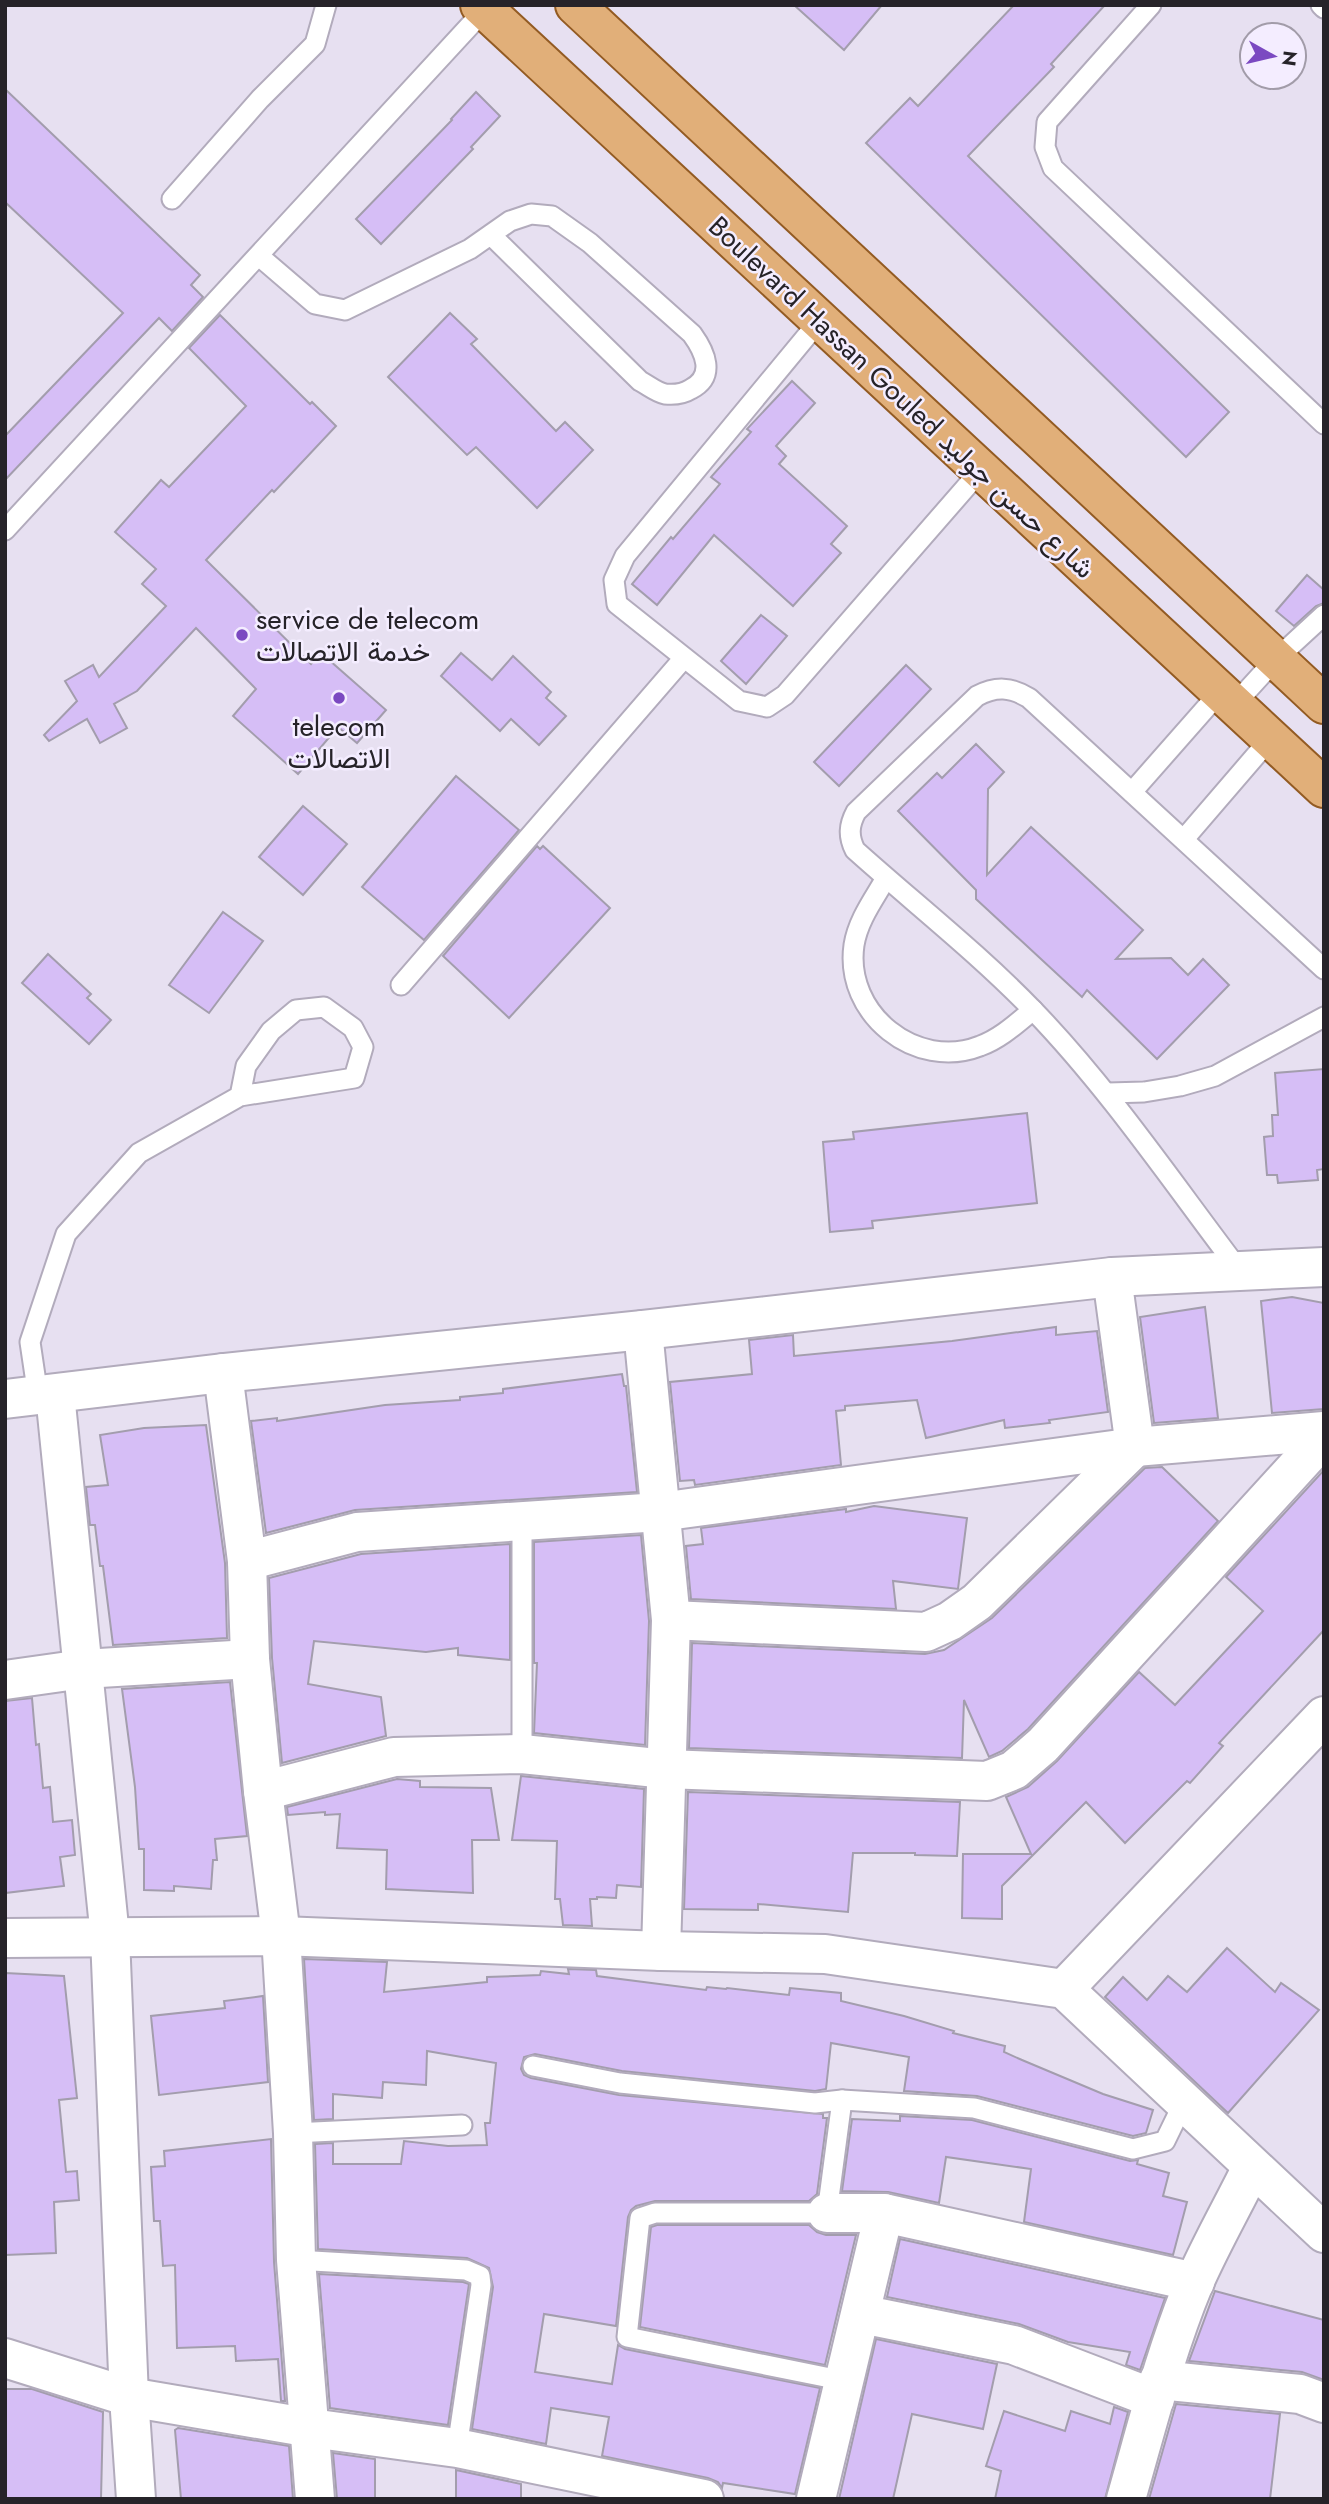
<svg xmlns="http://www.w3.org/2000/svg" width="1329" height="2504" font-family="Jost,Vazirmatn,sans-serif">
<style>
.building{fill:#d6bef6;stroke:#a39dad;stroke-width:2}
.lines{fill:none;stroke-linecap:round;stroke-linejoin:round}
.lane-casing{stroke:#b2abbc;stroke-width:23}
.street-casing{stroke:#b2abbc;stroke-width:42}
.primary-casing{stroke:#935b23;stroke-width:42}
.lane{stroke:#fff;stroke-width:19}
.street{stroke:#fff;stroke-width:38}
.primary{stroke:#e1af79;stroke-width:38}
.poi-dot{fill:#7b49c1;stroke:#f4edff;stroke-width:2.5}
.labels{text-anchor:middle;stroke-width:5;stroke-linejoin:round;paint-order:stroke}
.street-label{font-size:28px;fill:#262329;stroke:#f4edff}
.poi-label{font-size:28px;fill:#262329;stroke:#f4edff;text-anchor:start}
</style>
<rect width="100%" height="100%" fill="#e7e0f1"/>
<g class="building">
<polygon points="794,5 882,5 844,50"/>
<polygon points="1014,5 1105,5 1051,64 1054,67 968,156 1229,412 1186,457 866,143 910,98 918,106"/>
<polygon points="5,89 200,275 191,285 203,297 172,331 159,318 5,480 5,436 123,313 5,202"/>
<polygon points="476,92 500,116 471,147 473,149 381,244 356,219 452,120 451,119"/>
<polygon points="450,313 477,339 471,344 556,431 565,422 593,450 537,508 476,447 467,455 388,377"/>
<polygon points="220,315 310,404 312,402 336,426 274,492 272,490 206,560 311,664 321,653 386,710 357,743 338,727 298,774 233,716 256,689 196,628 137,691 114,704 127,728 100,743 87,719 49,741 44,735 77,701 65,681 93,665 99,677 166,606 142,584 156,569 115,532 161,480 169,487 246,406 189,348"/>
<polygon points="792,381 815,403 776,446 786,456 779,464 847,526 831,544 841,553 793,606 714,535 657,605 632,584 671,537 673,539 720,484 711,477 751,432 747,429"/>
<polygon points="1307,575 1324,590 1324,603 1316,606 1294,626 1276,611"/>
<polygon points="761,615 787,636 746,684 721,661"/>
<polygon points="461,653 492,680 513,656 551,692 546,698 566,716 539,745 511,719 500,731 441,676"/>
<polygon points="906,665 931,689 839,786 814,762"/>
<polygon points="976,744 1004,772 988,789 987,875 1031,827 1143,930 1116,959 1171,958 1188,975 1203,959 1229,985 1157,1059 1087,990 1082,997 976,899 976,890 898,811 937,773 942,778"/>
<polygon points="456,776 519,830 424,940 362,887"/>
<polygon points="303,806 347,844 303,895 259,857"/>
<polygon points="537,846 540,849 543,846 610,908 509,1018 443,956"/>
<polygon points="223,912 263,941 209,1013 169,985"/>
<polygon points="48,954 91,994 87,998 111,1020 89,1044 22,983"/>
<polygon points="1324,1069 1324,1169 1317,1170 1318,1180 1278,1183 1277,1175 1267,1175 1264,1137 1273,1136 1272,1115 1278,1115 1275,1073"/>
<polygon points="1027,1113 1037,1203 872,1221 873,1228 830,1232 823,1142 854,1139 853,1132"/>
<polygon points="1292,1297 1324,1303 1324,1409 1272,1413 1261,1301"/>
<polygon points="1205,1307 1218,1418 1154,1423 1140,1317"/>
<polygon points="1056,1327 1056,1335 1097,1331 1108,1412 1049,1420 1050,1423 1005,1428 1004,1420 926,1438 917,1400 845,1406 845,1410 836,1411 841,1465 695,1485 694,1480 680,1481 670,1382 752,1374 749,1340 793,1335 794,1356 952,1341"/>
<polygon points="622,1374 624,1386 626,1386 637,1492 355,1510 266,1533 251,1421 277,1418 277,1421 385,1405 460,1400 460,1397 503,1393 503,1389"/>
<polygon points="206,1425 225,1563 227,1638 113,1645 103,1566 100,1566 95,1525 90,1525 86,1487 108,1485 100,1435 144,1428"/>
<polygon points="1162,1467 1218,1521 1028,1729 1002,1751 989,1757 964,1700 962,1758 689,1748 692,1643 925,1654 944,1650 992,1618 1145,1468"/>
<polygon points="1324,1470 1324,1630 1219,1743 1223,1746 1190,1783 1187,1781 1125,1843 1086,1802 1002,1886 1002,1919 962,1918 963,1854 1031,1854 1006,1797 1028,1787 1057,1761 1139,1672 1175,1705 1263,1611 1226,1577"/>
<polygon points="874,1506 967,1518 958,1589 893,1581 896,1609 691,1599 686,1546 703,1544 701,1528 846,1509 846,1512"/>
<polygon points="641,1535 649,1621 645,1745 534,1733 537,1663 534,1663 534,1542"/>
<polygon points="510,1544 510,1660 458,1655 458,1648 426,1652 314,1641 308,1684 381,1697 386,1736 282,1763 272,1658 269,1578 361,1554"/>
<polygon points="230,1682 247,1836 215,1839 217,1860 213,1860 211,1889 174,1886 174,1891 144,1890 144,1849 139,1849 135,1787 122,1689"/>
<polygon points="32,1698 36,1745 39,1744 43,1788 50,1787 53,1822 72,1820 75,1855 60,1857 64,1886 5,1893 5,1701"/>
<polygon points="521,1776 644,1789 641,1887 617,1885 616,1898 597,1897 597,1899 590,1899 592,1926 563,1925 560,1899 555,1899 557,1841 512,1840"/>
<polygon points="397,1779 420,1781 420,1787 491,1788 499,1840 472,1840 473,1893 386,1889 387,1850 337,1848 340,1814 325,1815 325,1812 288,1815 287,1807"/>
<polygon points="688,1792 960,1802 957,1856 915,1855 915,1853 853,1853 848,1912 758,1904 758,1910 684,1909"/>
<polygon points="1227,1948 1275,1992 1281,1983 1319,2010 1228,2113 1105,1997 1123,1977 1147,2000 1168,1976 1187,1992"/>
<polygon points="304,1959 387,1962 384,1992 487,1982 487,1977 540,1975 541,1971 569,1974 568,1969 596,1970 597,1976 706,1990 707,1987 726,1989 727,1988 789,1995 790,1988 841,1993 841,2001 904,2016 954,2031 953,2033 1005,2046 1004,2052 1022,2060 1103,2094 1153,2110 1146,2133 1133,2136 977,2096 904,2091 909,2057 831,2043 826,2089 815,2091 622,2071 535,2054 524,2057 521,2069 524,2075 531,2078 619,2095 823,2114 823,2118 827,2118 817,2194 809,2201 655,2201 636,2206 631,2210 628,2217 616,2326 544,2314 535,2372 612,2384 618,2345 625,2349 820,2388 795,2494 723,2483 722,2488 718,2482 708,2478 602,2456 609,2417 551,2408 546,2444 472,2429 493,2287 489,2268 467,2258 318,2249 315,2144 333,2143 333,2164 401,2164 404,2141 448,2146 487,2145 485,2123 490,2123 496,2063 427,2051 426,2085 383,2082 382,2098 333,2094 333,2119 314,2120"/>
<polygon points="5,1973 64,1976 77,2098 59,2100 66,2172 77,2171 79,2200 54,2202 56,2253 5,2255"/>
<polygon points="263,1996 268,2082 159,2095 151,2016 225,2008 224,2001"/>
<polygon points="900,2116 972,2120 1130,2161 1138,2160 1137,2164 1169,2173 1163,2196 1187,2202 1173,2255 1024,2222 1031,2169 946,2157 939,2203 888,2192 842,2191 852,2119 900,2121"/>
<polygon points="271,2139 274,2262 285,2401 281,2401 278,2359 236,2361 235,2346 177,2348 175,2265 163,2266 160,2221 154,2221 151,2167 165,2166 164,2151"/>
<polygon points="657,2225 809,2225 817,2232 826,2235 856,2235 825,2365 640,2327 651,2227"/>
<polygon points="900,2239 1165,2298 1140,2370 1126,2365 1130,2352 1068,2342 1019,2324 887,2297"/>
<polygon points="319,2274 463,2282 469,2284 448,2425 330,2408"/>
<polygon points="1215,2291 1324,2320 1324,2380 1302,2372 1189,2361"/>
<polygon points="876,2339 997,2364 983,2429 912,2414 893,2499 839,2499"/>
<polygon points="5,2389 32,2389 103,2412 101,2499 5,2499"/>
<polygon points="1176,2404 1280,2414 1270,2499 1149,2499"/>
<polygon points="1114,2407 1128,2412 1105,2499 995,2499 1001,2471 986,2466 1004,2411 1065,2431 1071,2411 1110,2424"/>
<polygon points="178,2428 289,2446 293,2499 181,2499 175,2430"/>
<polygon points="333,2453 375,2459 375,2499 337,2499"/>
<polygon points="456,2470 521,2484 521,2499 456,2499"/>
</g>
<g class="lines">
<defs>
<g id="lane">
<polyline points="1151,5 1047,122 1045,147 1053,168 1324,424"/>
<polyline points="1321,5 1324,8"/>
<polyline points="172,199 260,99 315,44 326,5"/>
<path d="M259 256 315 304 345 310 470 249 510 221 531 214 552 216 590 243 692 334C705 352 716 376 691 389 683 394 674 395 665 394 656 392 648 385 640 381L491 235"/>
<polyline points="820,320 625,556 614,580 617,604 739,701 767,707 785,695 981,470"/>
<polyline points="5,530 488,6"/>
<polyline points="1234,705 1275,660 1324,615"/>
<polyline points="1132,792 1220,692"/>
<polyline points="1184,839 1270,739"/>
<path d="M886 878C874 899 858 920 854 945 844 1014 916 1071 980 1046 1000 1039 1017 1023 1033 1010"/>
<polyline points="401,985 684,658"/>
<polyline points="1108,1093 1144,1092 1180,1086 1215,1076 1324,1017"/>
<path d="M1239 1270C1172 1182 1110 1090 1034 1011 978 953 914 903 855 850 848 836 849 825 856 812L977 696C996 686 1011 687 1029 698L1324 969"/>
<polyline points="38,1396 30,1342 66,1234 139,1153 240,1096 354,1078 363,1047 353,1028 324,1007 296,1010 271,1031 246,1066 240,1096"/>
<polyline points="522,1754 522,1519"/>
<polyline points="533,2066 620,2083 815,2103 842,2100 974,2108 1133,2149 1165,2141 1184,2102"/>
<polyline points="842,2100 827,2213 655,2213 640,2218 627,2337 845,2381"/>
<polyline points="293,2133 462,2125"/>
<polyline points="296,2260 466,2270 480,2276 481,2285 457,2448"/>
</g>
<g id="street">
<polyline points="643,1330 671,1620 661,1951"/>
<polyline points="223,1373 247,1561 250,1659 263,1791 281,1936 293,2133 296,2260 315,2499"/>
<polyline points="55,1394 110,1937 129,2397 136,2499"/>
<polyline points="5,1399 223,1373 643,1330 1112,1277 1324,1267"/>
<polyline points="247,1561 357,1532 660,1512 1135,1447 1324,1431"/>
<polyline points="671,1620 926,1632 950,1621 977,1602 1135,1447 1112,1277"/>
<polyline points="5,1680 83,1669 250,1659"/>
<polyline points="263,1791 394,1757 522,1754 666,1769 987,1781 1014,1770 1043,1745 1324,1437"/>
<polyline points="5,1938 281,1936 661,1951 825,1954 1064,1989 1324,2233"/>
<polyline points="1064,1989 1324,1716"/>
<polyline points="827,2213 884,2213 1195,2282"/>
<polyline points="861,2314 1014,2345 1155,2399"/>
<polyline points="5,2358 129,2397 311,2428 457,2448 704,2499"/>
<polyline points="1159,2380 1300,2394 1324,2403"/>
<polyline points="816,2499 884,2213"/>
<path d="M1126 2499C1147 2426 1165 2353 1194 2283 1211 2244 1233 2206 1252 2167"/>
</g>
<g id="primary">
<polyline points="480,5 1324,788"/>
<polyline points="575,5 1324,704"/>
</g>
</defs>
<use href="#lane" class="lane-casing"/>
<use href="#street" class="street-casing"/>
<use href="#primary" class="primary-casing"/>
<use href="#lane" class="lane"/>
<use href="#street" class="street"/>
<use href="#primary" class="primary"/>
</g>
<g class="poi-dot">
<circle cx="242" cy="635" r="7"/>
<circle cx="339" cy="698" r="7"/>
</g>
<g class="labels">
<g class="street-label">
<text transform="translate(902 397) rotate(43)" y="10">Boulevard Hassan Gouled شارع حسن جوليد</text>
</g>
<g class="poi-label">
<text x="256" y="629">service de telecom<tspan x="256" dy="32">خدمة الاتصالات</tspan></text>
<text x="339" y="736" text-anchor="middle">telecom<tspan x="339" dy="32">الاتصالات</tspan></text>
</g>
</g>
<rect width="1329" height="2504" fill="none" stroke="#262329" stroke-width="14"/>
<g transform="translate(1273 56) rotate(98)"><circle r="33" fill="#f4edff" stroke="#a29ca9" stroke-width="2"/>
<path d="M0-5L12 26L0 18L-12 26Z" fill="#7b49c1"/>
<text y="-10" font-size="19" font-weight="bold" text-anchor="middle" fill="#262329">N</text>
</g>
</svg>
